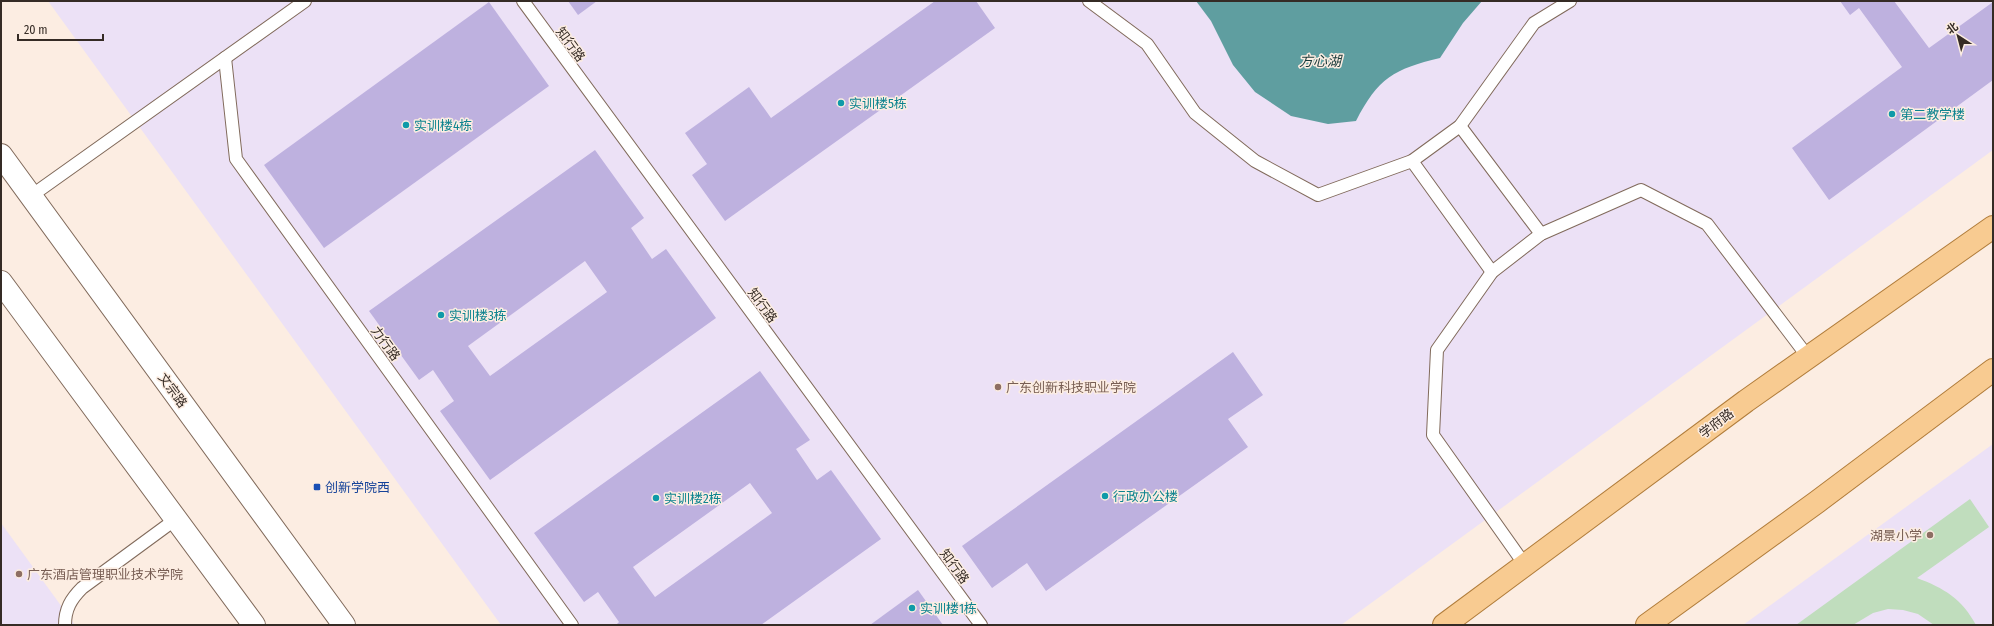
<svg xmlns="http://www.w3.org/2000/svg" width="1994" height="626" font-family="'Fira Sans Condensed','Noto Sans SC',sans-serif">
<style>
.education{fill:#ece1f6}
.green{fill:#c0ddbd}
.water{fill:#5f9ea0}
.building{fill:#beb1df;fill-rule:evenodd}
.lines{fill:none;stroke-linecap:round;stroke-linejoin:round}
.service-casing{stroke:#816a5b;stroke-width:14}
.tertiary-casing{stroke:#816a5b;stroke-width:24}
.primary-casing{stroke:#b17d3b;stroke-width:24}
.service{stroke:#fff;stroke-width:12}
.tertiary{stroke:#fff;stroke-width:22}
.primary{stroke:#f8cb91;stroke-width:22}
.culture-dot{fill:#0f9aa8;stroke:#fcede2;stroke-width:1.5}
.education-dot{fill:#8d6e63;stroke:#fcede2;stroke-width:1.5}
.transit-dot{fill:#1a4fb4;stroke:#fcede2;stroke-width:1.5}
.labels{text-anchor:middle;stroke-width:3;stroke-linejoin:round;paint-order:stroke}
.street-label{font-size:13px;fill:#352b25;stroke:#fcede2}
.culture-label{font-size:13px;fill:#0d838f;stroke:#fcede2;text-anchor:start}
.education-label{font-size:13px;fill:#785e54;stroke:#fcede2;text-anchor:start}
.transit-label{font-size:13px;fill:#164399;stroke:#fcede2;text-anchor:start}
.water-label{font-size:14px;font-style:italic;fill:#183939;stroke:#fcede2}
</style>
<rect width="100%" height="100%" fill="#fcede2"/>
<g class="education">
<polygon points="48,1 1993,1 1993,150 1341,625 501,625"/>
<polygon points="1993,444 1993,625 1743,625"/>
<polygon points="1,523 75,625 1,625"/>
</g>
<path class="green" d="M1970 499 1989 527 1917 578C1944 588 1962 599 1976 625H1934L1918 614 1903 610 1888 609 1873 613 1853 625H1796Z"/>
<path class="water" d="M1196 1H1482L1463 23 1440 58C1394 69 1378 78 1356 121L1328 124 1291 116 1255 92 1233 65 1211 21Z"/>
<g class="building">
<polygon points="568,1 597,1 578,15"/>
<polygon points="935,1 976,1 995,28 725,221 692,175 707,164 685,133 749,87 771,118"/>
<polygon points="1840,1 1894,1 1929,48 1993,2 1993,80 1829,200 1792,148 1902,67 1859,8 1850,15"/>
<polygon points="489,2 549,86 324,248 264,165"/>
<path d="M595 150 644 218 631 228 652 259 666 249 716 318 490 480 440 411 454 401 433 370 419 380 369 311ZM585 261 607 292 490 376 468 346Z"/>
<polygon points="1233,352 1263,395 1228,419 1248,447 1046,591 1027,563 992,588 962,546"/>
<path d="M760 371 810 440 796 449 817 480 831 470 881 539 761 625H616L619 622 598 592 584 602 534 533ZM750 483 772 513 655 597 633 567Z"/>
<polygon points="918,590 943,625 870,625"/>
</g>
<g class="lines">
<defs>
<g id="service">
<polyline points="523,1 981,625"/>
<polyline points="1089,1 1147,44 1195,113 1255,161 1318,195 1412,161 1460,126 1534,23 1570,1"/>
<polyline points="225,58 236,159 572,625"/>
<polyline points="1460,126 1541,234"/>
<polyline points="1412,161 1492,272"/>
<polyline points="31,196 305,1"/>
<polyline points="1525,565 1433,435 1437,350 1492,272 1541,234 1641,190 1707,224 1808,357"/>
<path d="M65 625C65 609 71 599 82 588L176 519"/>
</g>
<g id="tertiary">
<polyline points="1,155 344,625"/>
<polyline points="1,282 254,625"/>
</g>
<g id="primary">
<polyline points="1444,625 1746,401 1993,227"/>
<polyline points="1647,625 1817,502 1993,370"/>
</g>
</defs>
<use href="#service" class="service-casing"/>
<use href="#tertiary" class="tertiary-casing"/>
<use href="#primary" class="primary-casing"/>
<use href="#service" class="service"/>
<use href="#tertiary" class="tertiary"/>
<use href="#primary" class="primary"/>
</g>
<g class="culture-dot">
<circle cx="841" cy="103" r="4"/>
<circle cx="1892" cy="114" r="4"/>
<circle cx="406" cy="125" r="4"/>
<circle cx="441" cy="315" r="4"/>
<circle cx="1105" cy="496" r="4"/>
<circle cx="656" cy="498" r="4"/>
<circle cx="912" cy="608" r="4"/>
</g>
<g class="education-dot">
<circle cx="998" cy="387" r="4"/>
<circle cx="1930" cy="535" r="4"/>
<circle cx="19" cy="574" r="4"/>
</g>
<rect class="transit-dot" x="313" y="483" width="8" height="8" rx="2"/>
<g class="labels">
<g class="street-label">
<text transform="translate(571 44) rotate(54)" y="5">知行路</text>
<text transform="translate(763 305) rotate(54)" y="5">知行路</text>
<text transform="translate(386 343) rotate(54)" y="5">力行路</text>
<text transform="translate(173 390) rotate(54)" y="5">文宗路</text>
<text transform="translate(1716 423) rotate(-37)" y="5">学府路</text>
<text transform="translate(955 566) rotate(54)" y="5">知行路</text>
</g>
<g class="culture-label">
<text x="849" y="108">实训楼5栋</text>
<text x="1900" y="119">第二教学楼</text>
<text x="414" y="130">实训楼4栋</text>
<text x="449" y="320">实训楼3栋</text>
<text x="1113" y="501">行政办公楼</text>
<text x="664" y="503">实训楼2栋</text>
<text x="920" y="613">实训楼1栋</text>
</g>
<g class="education-label">
<text x="1006" y="392">广东创新科技职业学院</text>
<text x="1922" y="540" text-anchor="end">湖景小学</text>
<text x="27" y="579">广东酒店管理职业技术学院</text>
</g>
<g class="transit-label">
<text x="325" y="492">创新学院西</text>
</g>
<g class="water-label">
<text x="1320" y="66">方心湖</text>
</g>
</g>
<rect width="1994" height="626" fill="none" stroke="#352b25" stroke-width="4"/>
<g transform="translate(1958 36) rotate(324)" stroke="#fcede2" stroke-width="3" paint-order="stroke">
<path d="M0-3L7 15L0 10L-7 15Z" fill="#352b25"/>
<text y="-6" font-size="11" font-weight="bold" text-anchor="middle" fill="#352b25">北</text>
</g>
<path d="M18 34v6h85v-6" fill="none" stroke="#352b25" stroke-width="2"/>
<text x="24" y="34" font-size="12" fill="#352b25" stroke="#fcede2" stroke-width="3" paint-order="stroke">20 m</text>
</svg>
